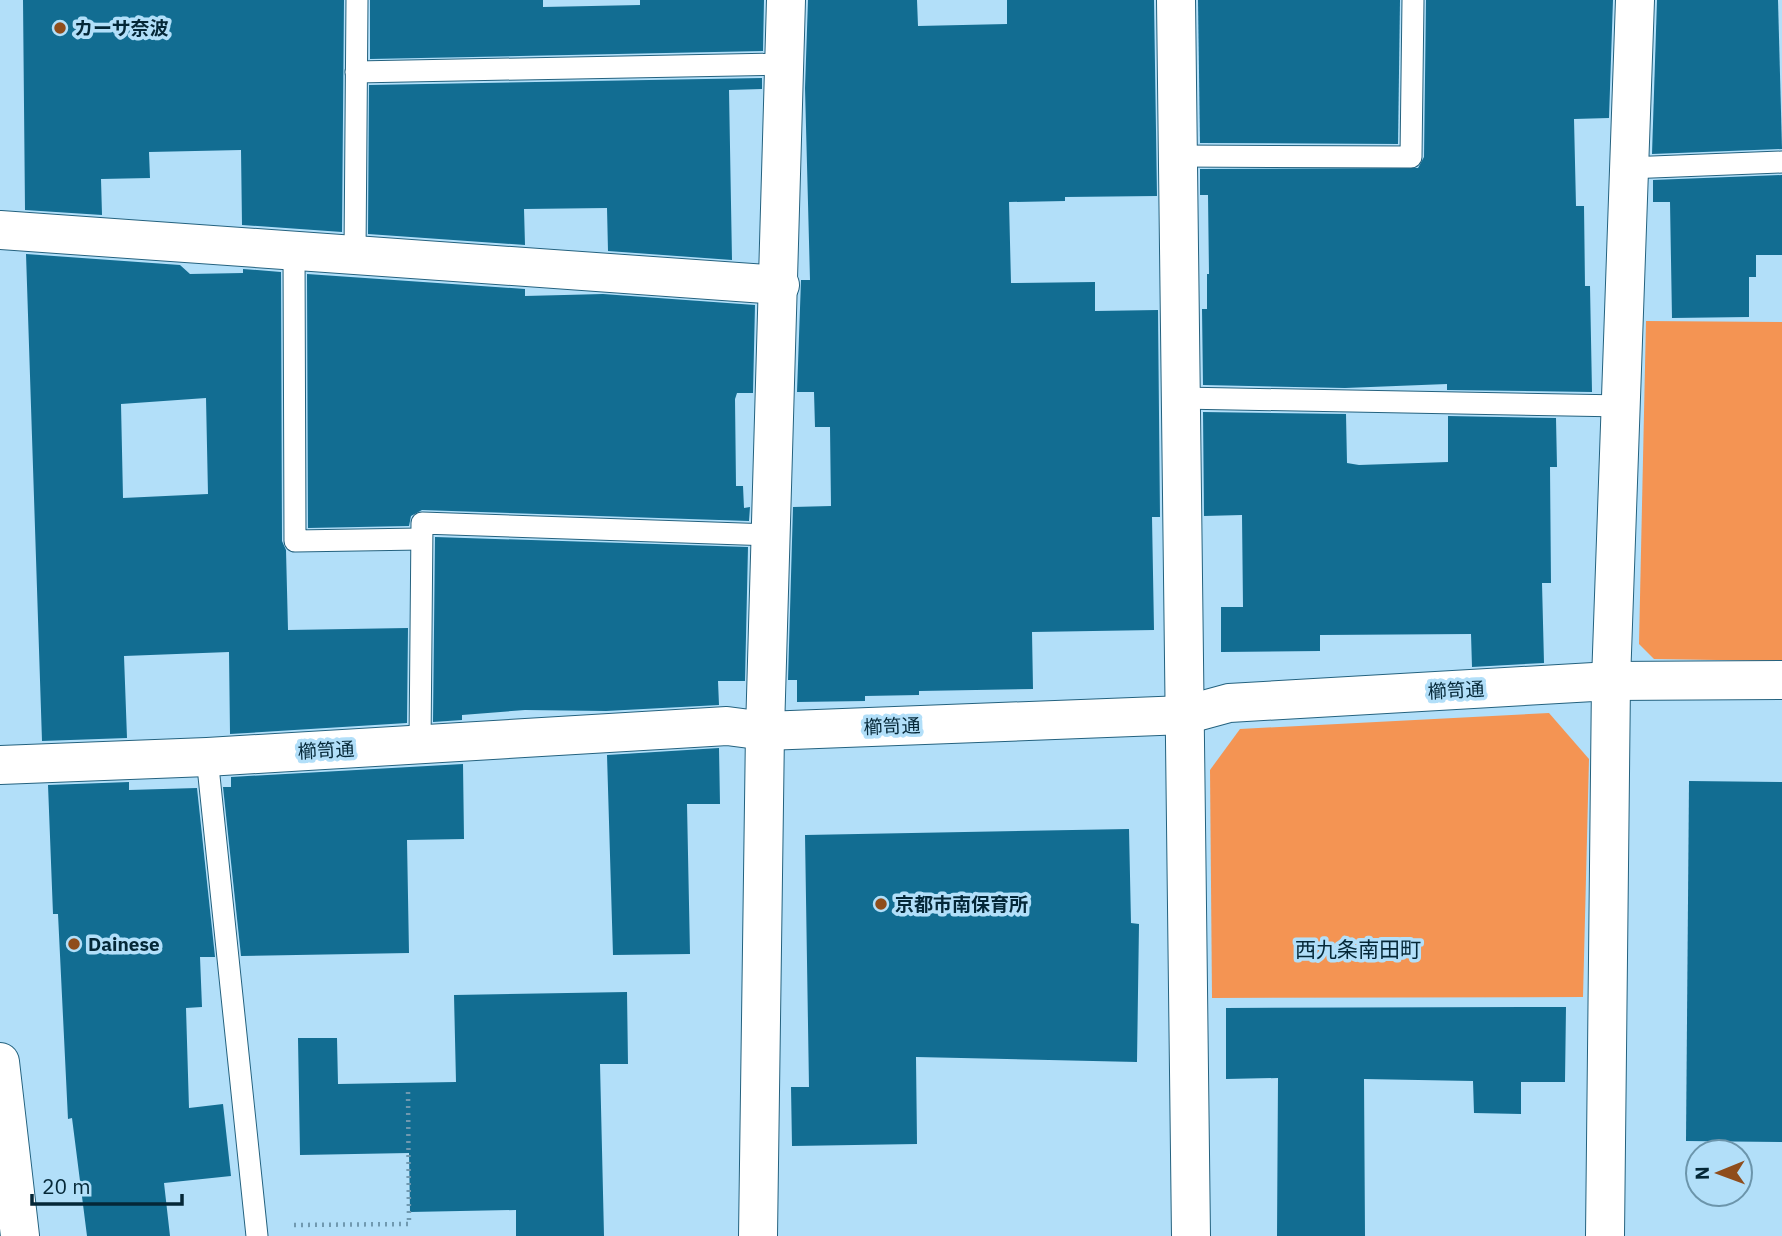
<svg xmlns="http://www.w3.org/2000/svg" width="1782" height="1236" font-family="'IBM Plex Sans','Noto Sans JP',sans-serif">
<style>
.green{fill:#f49453}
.building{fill:#126d92;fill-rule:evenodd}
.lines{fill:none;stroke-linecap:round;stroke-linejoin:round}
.lane-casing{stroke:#24627f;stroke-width:23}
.street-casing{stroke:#24627f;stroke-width:40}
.highway-casing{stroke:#24627f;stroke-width:40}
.path{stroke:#7099b0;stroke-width:4.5;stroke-dasharray:2 5;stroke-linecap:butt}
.lane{stroke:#fff;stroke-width:21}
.street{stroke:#fff;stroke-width:38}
.highway{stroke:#fff;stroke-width:38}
.poi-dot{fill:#8f4d1c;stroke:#b2dff9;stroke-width:2.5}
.labels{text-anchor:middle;stroke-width:7;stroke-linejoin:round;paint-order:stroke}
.poi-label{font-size:19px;font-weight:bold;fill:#042737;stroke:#b2dff9;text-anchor:start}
.street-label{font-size:19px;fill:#042737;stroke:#b2dff9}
.neighbourhood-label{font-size:21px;fill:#042737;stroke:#b2dff9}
</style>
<rect width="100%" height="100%" fill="#b2dff9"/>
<g class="green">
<polygon points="1646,321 1782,322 1782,661 1654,659 1639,644"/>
<polygon points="1549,713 1589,759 1583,997 1212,998 1210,770 1240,729"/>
</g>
<g class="building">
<polygon points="23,0 344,0 342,232 242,225 241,150 149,152 150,178 101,179 102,215 25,210"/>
<polygon points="370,0 543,0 543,7 640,5 640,0 764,0 763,51 370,59"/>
<polygon points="808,0 917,0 918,26 1007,24 1007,0 1154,0 1157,196 1065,197 1065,201 1009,202 1011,283 1095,282 1095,311 1158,310 1160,517 1152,517 1154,630 1032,632 1033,689 919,691 919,695 865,696 865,701 797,702 797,680 788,680 793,507 831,506 830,427 815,427 814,392 797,392 801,280 810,280 805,88"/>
<polygon points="1198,0 1400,0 1398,144 1200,143"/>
<polygon points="1426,0 1613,0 1609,118 1574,119 1576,206 1584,206 1585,286 1590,286 1592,392 1447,390 1447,384 1345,388 1203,385 1202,309 1207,309 1207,274 1209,274 1208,195 1200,195 1200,169 1418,168 1424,157"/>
<polygon points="1657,0 1778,0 1782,149 1652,154"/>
<polygon points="762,78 762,89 729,90 732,260 608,251 607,208 524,209 525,245 368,234 369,85"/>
<polygon points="1782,175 1782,255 1756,255 1756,277 1749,277 1749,317 1672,318 1670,202 1653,202 1653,180"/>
<path d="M26 254 180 265 190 274 243 273V269L281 272 282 541 286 550 288 630 408 628 407 723 230 734 229 652 124 656 127 738 42 741ZM206 398 208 494 123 498 121 404Z"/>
<polygon points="307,274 525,289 525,296 603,294 755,305 753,393 737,393 735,399 736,486 743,486 744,508 750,507 749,521 422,510 411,516 409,526 308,528"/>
<polygon points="1203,412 1346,414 1347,463 1359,465 1448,462 1448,416 1556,418 1557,467 1550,467 1551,583 1542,583 1544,663 1472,667 1471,634 1320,635 1320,651 1221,652 1221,607 1243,607 1242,515 1204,516"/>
<polygon points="435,537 748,547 745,681 718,681 719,705 606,711 525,710 462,715 462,720 433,722"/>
<polygon points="719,748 720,804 687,804 690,954 613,955 607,755"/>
<polygon points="463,764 464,839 407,840 409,953 241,956 223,787 231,787 231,777"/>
<polygon points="1689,781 1782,782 1782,1142 1686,1141"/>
<polygon points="129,782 129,790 197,788 215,957 200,957 202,1007 186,1008 189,1108 223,1104 231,1176 164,1183 170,1236 87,1236 72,1118 68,1119 58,914 53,914 48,785"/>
<polygon points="1129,829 1131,923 1139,924 1137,1062 916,1057 917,1144 792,1146 791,1087 809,1087 805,835"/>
<polygon points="627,992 628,1064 600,1064 604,1236 516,1236 516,1210 410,1212 409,1153 300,1155 298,1038 337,1038 338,1084 456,1082 454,995"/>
<polygon points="1566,1007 1565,1082 1521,1082 1521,1114 1474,1113 1473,1081 1364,1079 1365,1236 1277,1236 1278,1078 1226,1079 1226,1008"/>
</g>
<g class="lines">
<defs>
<g id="lane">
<polyline points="356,72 784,64"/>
<polyline points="1178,156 1411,157 1413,0"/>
<polyline points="1627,168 1782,162"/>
<polyline points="294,250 295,541 421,539"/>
<polyline points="355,254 357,0"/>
<polyline points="1181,398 1623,406"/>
<polyline points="420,745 422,523 771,535"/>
<polyline points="207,757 257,1236"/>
</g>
<g id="street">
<polyline points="1176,0 1191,1236"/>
<polyline points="0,230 780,285"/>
<polyline points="0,765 207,757 727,726 765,731 1185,715 1229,703 1611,681 1782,680"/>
<polyline points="758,1236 765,731 786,0"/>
<polyline points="1605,1236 1611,681 1635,0"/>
</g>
<polyline id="highway" points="0,1062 20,1236"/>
</defs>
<use href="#lane" class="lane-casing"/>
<use href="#street" class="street-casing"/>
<use href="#highway" class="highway-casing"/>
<polyline class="path" points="294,1225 409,1224 408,1088"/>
<use href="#lane" class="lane"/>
<use href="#street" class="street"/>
<use href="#highway" class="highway"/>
</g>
<g class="poi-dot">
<circle cx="60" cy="28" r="7"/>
<circle cx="881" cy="904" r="7"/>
<circle cx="74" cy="944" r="7"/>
</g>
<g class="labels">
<g class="poi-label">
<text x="74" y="35">カーサ奈波</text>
<text x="895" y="911">京都市南保育所</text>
<text x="88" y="951">Dainese</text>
</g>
<g class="street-label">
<text transform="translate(1456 690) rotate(-3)" y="7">櫛笥通</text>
<text transform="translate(892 726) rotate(-2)" y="7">櫛笥通</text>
<text transform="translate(326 750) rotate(-3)" y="7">櫛笥通</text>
</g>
<g class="neighbourhood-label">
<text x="1358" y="957">西九条南田町</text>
</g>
</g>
<g transform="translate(1719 1173) rotate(269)"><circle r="33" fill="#b2dff9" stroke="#6c95ab" stroke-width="2"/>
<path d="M0-5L12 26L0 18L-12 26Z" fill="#8f4d1c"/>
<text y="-10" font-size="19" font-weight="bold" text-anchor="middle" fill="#042737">N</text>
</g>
<path d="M32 1194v10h150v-10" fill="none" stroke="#042737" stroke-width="3.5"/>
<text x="42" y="1194" font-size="21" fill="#042737" stroke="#b2dff9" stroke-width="5" paint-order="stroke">20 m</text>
</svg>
